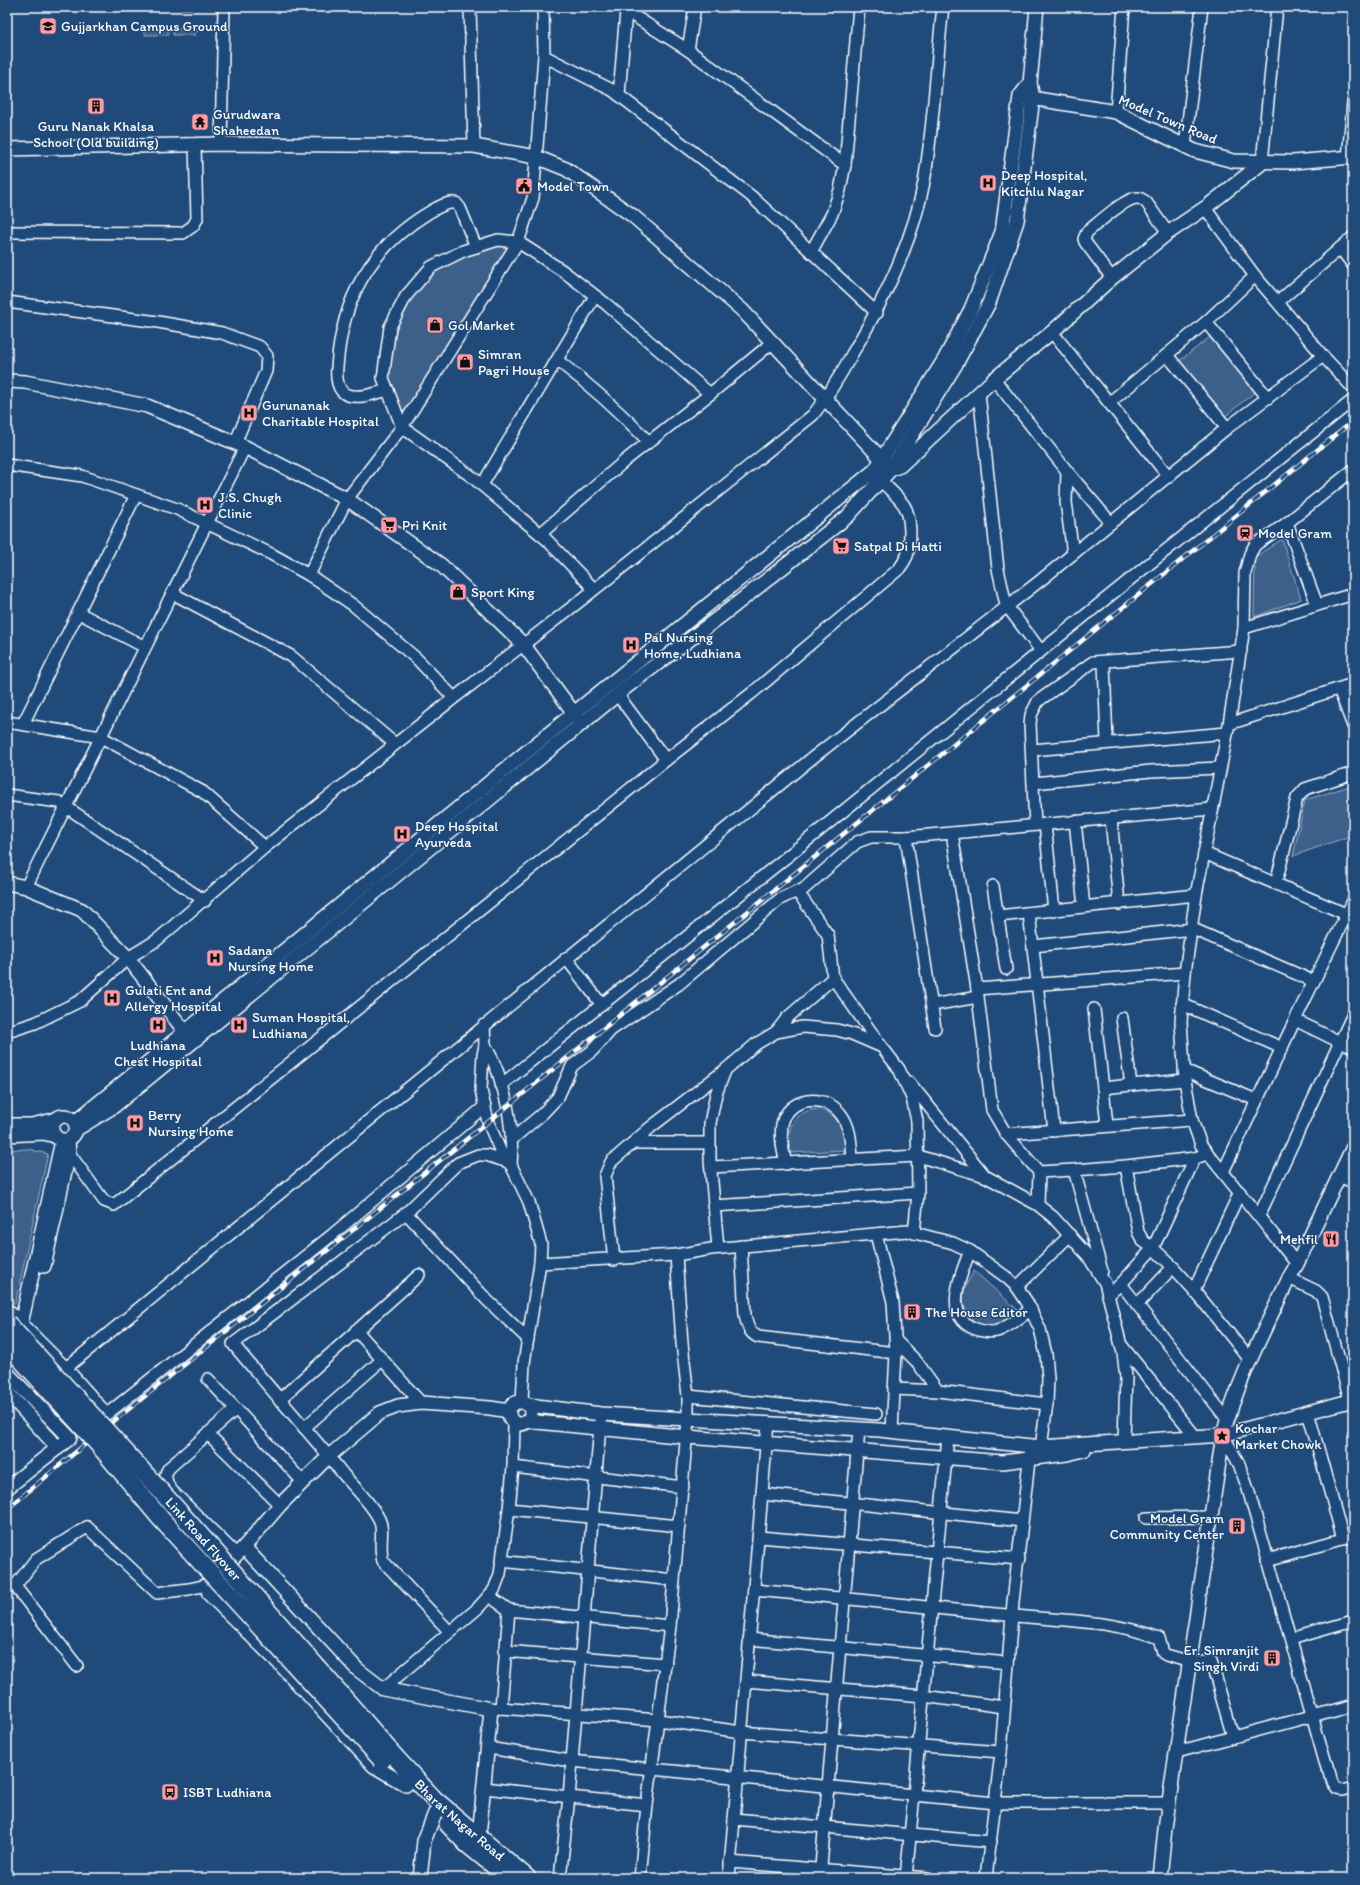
<svg xmlns="http://www.w3.org/2000/svg" width="1360" height="1885" font-family="Itim,sans-serif">
<style>
.green{fill:#3c618b;stroke:#9eb0c5}
.lines{fill:none;stroke-linecap:round;stroke-linejoin:round}
.minor-casing{stroke:#fff;stroke-width:14}
.tertiary-casing{stroke:#fff;stroke-width:16}
.primary-casing{stroke:#fff;stroke-width:20}
.minor{stroke:#1f4a7a;stroke-width:11}
.tertiary{stroke:#1f4a7a;stroke-width:13}
.primary{stroke:#1f4a7a;stroke-width:17}
.rail-casing{stroke:#fff;stroke-width:4.5}
.rail{stroke:#1f4a7a;stroke-width:3;stroke-dasharray:9;stroke-linecap:butt}
.primary-bridge-casing{stroke:#fff;stroke-width:20;stroke-linecap:butt}
.primary-bridge{stroke:#1f4a7a;stroke-width:17}
.labels{text-anchor:middle;stroke-width:3;stroke-linejoin:round;paint-order:stroke}
.poi-label{font-size:14px;fill:#fff;stroke:#1f4a7a;text-anchor:start}
.street-label{font-size:14px;fill:#fff;stroke:#1f4a7a}
</style>
<rect width="100%" height="100%" fill="#1f4a7a"/>
<filter id="ink" filterUnits="userSpaceOnUse"><feTurbulence type="fractalNoise" baseFrequency=".025" numOctaves="2"/><feDisplacementMap in="SourceGraphic" scale="8" xChannelSelector="R" yChannelSelector="G"/><feConvolveMatrix kernelMatrix="1 2 1 2 8 2 1 2 1" color-interpolation-filters="sRGB"/></filter>
<g filter="url(#ink)">
<g class="green">
<polygon points="150,7 203,7 203,9 150,10"/>
<polygon points="140,27 168,28 168,35 145,35 145,32 140,31"/>
<polygon points="199,27 199,31 195,31 195,35 173,35 173,28"/>
<polygon points="499,242 515,244 403,421 386,378 392,329 407,297 432,269"/>
<polygon points="1210,337 1255,392 1223,418 1178,362"/>
<polygon points="1282,539 1301,599 1254,617 1255,557"/>
<polygon points="1353,785 1353,835 1293,856 1305,800"/>
<path d="M819 1109C840 1116 844 1129 846 1150L789 1153C788 1127 790 1112 819 1109Z"/>
<polygon points="28,1149 48,1154 15,1304 7,1296 7,1150"/>
<path d="M974 1271 1019 1311C1016 1315 1011 1322 1006 1324 982 1335 959 1317 964 1291 966 1284 971 1277 974 1271Z"/>
</g>
<g class="lines">
<defs>
<g id="minor">
<polyline points="470,7 474,146"/>
<polyline points="626,7 626,11 688,50 695,7"/>
<polyline points="688,50 845,165"/>
<polyline points="544,56 612,90 751,196 877,313"/>
<polyline points="619,95 626,11"/>
<polyline points="1116,112 1124,7"/>
<polyline points="221,144 224,7"/>
<polyline points="1185,146 1202,7"/>
<polyline points="1348,158 1353,102"/>
<polyline points="1262,163 1277,7"/>
<polyline points="1205,208 1255,276 1323,356 1353,388"/>
<polyline points="7,232 183,233 193,226 197,219 195,145"/>
<polyline points="1340,248 1353,265"/>
<polyline points="811,252 832,214 840,190 845,165 859,7"/>
<path d="M1112 278 1085 242 1084 239 1087 232C1097 224 1125 198 1137 198 1141 198 1143 200 1146 202L1168 233"/>
<polyline points="7,302 158,322 222,333 260,347 267,356 266,371 235,443"/>
<polyline points="1278,302 1353,237"/>
<polyline points="1206,322 1268,398"/>
<polyline points="1052,332 1169,477"/>
<polyline points="1167,355 1227,428"/>
<path d="M557 360C590 385 620 412 649 442"/>
<polyline points="994,379 1067,471 1111,523"/>
<path d="M388 390C376 393 360 399 348 395 337 392 336 377 337 367 342 299 369 249 428 213 435 209 447 201 456 203L460 208 476 247"/>
<polyline points="1109,403 1206,322 1255,276"/>
<polyline points="7,465 82,476 177,509 271,554 309,575 353,605 417,659 454,698"/>
<polyline points="1067,471 1066,502 1073,554"/>
<polyline points="482,485 595,296"/>
<polyline points="1287,523 1317,605"/>
<polyline points="540,534 627,459 710,394"/>
<polyline points="309,575 347,499 402,427 518,242 533,198 544,56 543,7"/>
<polyline points="594,589 545,538 528,524 471,476 402,427 383,378 390,327 406,296 431,267 463,251 498,240 518,242 563,271 606,304 710,394 773,342"/>
<polyline points="172,593 291,656 395,744"/>
<polyline points="79,613 145,647"/>
<polyline points="1244,628 1353,594"/>
<polyline points="1041,651 1353,400"/>
<polyline points="1104,662 1107,743"/>
<polyline points="1339,689 1353,726"/>
<polyline points="617,694 666,760"/>
<polyline points="7,722 101,737 203,792 265,847"/>
<polyline points="23,724 136,495"/>
<polyline points="1229,724 1244,628 1245,573 1250,554 1255,545 1287,523 1353,470"/>
<polyline points="1032,750 1227,733"/>
<polyline points="1034,783 1151,771 1220,768"/>
<polyline points="7,795 59,802 205,901"/>
<polyline points="1111,818 1119,904"/>
<polyline points="1075,821 1084,907"/>
<polyline points="1045,824 1054,911"/>
<polyline points="1035,825 1030,724 1031,715 1038,701 1093,662 1241,651"/>
<polyline points="952,833 1212,809"/>
<polyline points="906,837 935,1028"/>
<polyline points="1204,853 1346,914"/>
<polyline points="1276,883 1297,798 1305,789 1353,773"/>
<polyline points="993,886 1006,969"/>
<polyline points="26,887 245,447"/>
<polyline points="798,894 857,842 871,837 906,837 952,833 977,989"/>
<polyline points="1029,913 1054,1131"/>
<polyline points="998,916 1196,895"/>
<polyline points="1033,946 1193,929 1313,981"/>
<polyline points="566,958 602,1005"/>
<polyline points="1185,973 977,989 992,1110 1006,1134 1192,1120"/>
<polyline points="1182,1004 1282,1048"/>
<polyline points="932,1005 978,997"/>
<polyline points="1094,1009 1103,1088 1131,1085"/>
<polyline points="1353,1014 1340,1042 1353,1047"/>
<polyline points="1122,1018 1131,1085 1185,1080"/>
<polyline points="484,1025 485,1045 483,1055 481,1090 488,1122 503,1157 511,1165 529,1202 541,1244 540,1263 524,1363 522,1402"/>
<path d="M7 1032 35 1023 80 1001 128 958 157 940 265 847 454 698 580 601 813 415C828 396 840 376 852 354 883 302 913 242 924 182 934 124 936 65 943 7"/>
<polyline points="776,1032 787,1018 833,978"/>
<path d="M485 1045C505 1079 514 1126 511 1165"/>
<polyline points="1184,1070 1256,1100"/>
<polyline points="909,1082 985,1176"/>
<polyline points="501,1085 778,864 1041,651 1006,605 998,569 979,393"/>
<polyline points="1103,1088 1107,1125"/>
<polyline points="1006,1134 1039,1172"/>
<polyline points="511,1140 543,1113 558,1097 572,1066 592,1051 611,1030 679,984 780,899 797,891 828,935 833,978 881,1046"/>
<polyline points="633,1143 709,1143"/>
<path d="M69 1153 104 1201 114 1205 666 760 752 693 899 569C902 565 905 560 907 556 911 543 912 515 903 504 895 493 884 484 874 475"/>
<path d="M786 1164C783 1151 780 1138 782 1124 788 1097 824 1093 840 1113 851 1126 851 1144 852 1160"/>
<polyline points="711,1167 918,1156 985,1176 1038,1205 1053,1217 1088,1256 1105,1283 1123,1353 1126,1377 1124,1441"/>
<polyline points="1223,1172 1295,1020"/>
<polyline points="1338,1176 1353,1182"/>
<polyline points="1038,1205 1039,1172 1074,1170"/>
<polyline points="713,1206 918,1193"/>
<polyline points="406,1213 487,1300 528,1339"/>
<polyline points="1259,1216 1340,1042 1295,1020 1353,901"/>
<polyline points="876,1234 893,1302 896,1353 892,1431"/>
<path d="M741 1246 745 1315C747 1325 749 1333 758 1337L896 1353"/>
<polyline points="718,1248 710,1160 710,1123 716,1094 725,1071"/>
<path d="M970 1251C961 1273 943 1315 973 1328 981 1331 989 1333 997 1331 1009 1327 1021 1317 1031 1309"/>
<polyline points="614,1260 605,1176 611,1162 651,1127 725,1070 756,1044 776,1032 803,1027 837,1030 852,1034 882,1047 899,1069 912,1098 917,1121 918,1193 914,1233"/>
<polyline points="540,1263 676,1255 711,1249 907,1231 953,1243 970,1251 1006,1277 1017,1287 1027,1302 1040,1329 1046,1354 1048,1378 1047,1404 1041,1447"/>
<polyline points="1297,1264 1201,1145 1192,1120 1185,1080 1181,1022 1185,973 1196,895 1229,724 1353,684"/>
<polyline points="1173,1267 1153,1248 1195,1158"/>
<polyline points="1102,1271 1074,1170 1126,1166 1195,1158 1207,1154"/>
<polyline points="1289,1278 1316,1291 1322,1297 1350,1400"/>
<polyline points="1121,1284 1153,1248 1143,1241 1138,1232 1126,1166"/>
<polyline points="1017,1287 1070,1235"/>
<polyline points="1194,1290 1240,1192"/>
<polyline points="1108,1295 1121,1284 1227,1419"/>
<polyline points="1137,1305 1173,1267 1194,1290 1251,1361"/>
<polyline points="7,1309 66,1368 811,759 1041,580 1227,428 1323,356"/>
<polyline points="356,1330 421,1403"/>
<polyline points="896,1341 917,1362 938,1391"/>
<polyline points="1122,1346 1196,1437"/>
<polyline points="66,1368 107,1414 332,1235 485,1106"/>
<path d="M208 1379 236 1409 170 1467C163 1474 166 1481 170 1489L236 1554"/>
<polyline points="894,1389 938,1391 1047,1404"/>
<polyline points="688,1396 876,1414"/>
<polyline points="279,1400 419,1275"/>
<polyline points="236,1409 303,1482"/>
<polyline points="1308,1412 1343,1539"/>
<polyline points="304,1428 382,1360"/>
<polyline points="208,1434 280,1505"/>
<polyline points="1223,1435 1239,1464 1248,1489 1331,1782 1335,1788 1342,1789 1353,1786"/>
<polyline points="513,1467 683,1487"/>
<polyline points="762,1494 1022,1521"/>
<polyline points="509,1509 679,1526"/>
<polyline points="1146,1518 1211,1517"/>
<polyline points="759,1537 1019,1559"/>
<polyline points="1267,1560 1353,1536"/>
<polyline points="501,1561 674,1580"/>
<path d="M754 1590C838 1597 922 1607 1007 1615 1060 1621 1107 1619 1159 1638L1163 1653 1166 1655C1181 1659 1195 1665 1211 1661L1233 1737"/>
<polyline points="489,1596 509,1610"/>
<path d="M449 1631 383 1561C378 1545 385 1531 379 1519 371 1503 355 1488 343 1474 308 1430 269 1388 233 1344L406 1213 458 1163 478 1155H486L505 1161"/>
<polyline points="749,1639 1008,1663"/>
<polyline points="1291,1639 1353,1621"/>
<polyline points="504,1651 666,1664"/>
<polyline points="77,1666 15,1586 36,1559 87,1527 157,1593 189,1589 207,1585"/>
<polyline points="746,1681 923,1696 1004,1707"/>
<polyline points="383,1689 478,1608 494,1590 500,1574 509,1509 513,1467 514,1423"/>
<polyline points="501,1708 509,1610 670,1626"/>
<polyline points="491,1709 501,1708 659,1720 741,1732 1001,1752 986,1878"/>
<polyline points="488,1748 571,1761 995,1803 1169,1803"/>
<polyline points="1001,1752 1013,1602 1030,1452"/>
<polyline points="1177,1752 1353,1705"/>
<polyline points="484,1788 647,1805"/>
<polyline points="734,1819 991,1842"/>
<polyline points="730,1862 928,1878"/>
<polyline points="560,1878 569,1797 601,1414"/>
<polyline points="640,1878 647,1805 670,1626 688,1419 688,1396 682,1343 676,1255"/>
<polyline points="729,1878 768,1423"/>
<polyline points="820,1878 859,1429"/>
<polyline points="906,1878 948,1437"/>
</g>
<g id="tertiary">
<polyline points="1025,97 1116,112 1195,151 1234,161 1293,162 1353,157"/>
<polyline points="7,149 221,144 474,146 536,157 566,169 633,216 742,310 891,469 900,466 994,379 1052,332 1112,278 1168,233 1205,208 1262,163"/>
<polyline points="7,381 25,382 147,406 245,447 347,499 441,565 523,644 579,720"/>
<polyline points="7,883 26,887 82,910 128,958 190,1038"/>
<circle cx="64" cy="1128" r="12"/>
<polyline points="75,1122 574,713 875,470 944,360 971,309 1002,232 1020,96 1030,83"/>
<polyline points="7,1125 32,1125 57,1119"/>
<polyline points="77,1129 113,1107 629,685 730,609 847,517 891,469 956,364 989,303 1017,221 1033,98 1030,83 1037,7"/>
<polyline points="7,1135 44,1133 55,1136"/>
<polyline points="44,1266 69,1153 68,1140"/>
<polyline points="15,1341 18,1337 62,1141"/>
<polyline points="7,1373 70,1438 7,1488"/>
<polyline points="7,1392 58,1448"/>
<circle cx="520" cy="1413" r="11"/>
<polyline points="528,1405 601,1414 879,1430 1041,1447 1223,1435 1353,1400"/>
<polyline points="527,1421 687,1437 1003,1462 1067,1454 1084,1450"/>
<polyline points="244,1547 357,1669 383,1689 491,1709 479,1837"/>
<polyline points="406,1785 374,1766 279,1663 209,1594 207,1585 244,1547 280,1505 329,1456 380,1413 398,1406 421,1403 490,1408 509,1411"/>
<polyline points="420,1878 424,1841 435,1813"/>
<path d="M1160 1878 1165 1828 1223 1435C1237 1381 1265 1329 1289 1278L1297 1264 1353 1147"/>
</g>
<g id="primary">
<path id="s1" d="M396 1758 435 1800 527 1878"/>
<polyline points="448,1824 467,1844 509,1878"/>
</g>
</defs>
<use href="#minor" class="minor-casing"/>
<use href="#tertiary" class="tertiary-casing"/>
<use href="#primary" class="primary-casing"/>
<use href="#minor" class="minor"/>
<use href="#tertiary" class="tertiary"/>
<use href="#primary" class="primary"/>
<defs>
<polyline id="rail" points="7,1509 95,1436 488,1122 1353,421"/>
</defs>
<use href="#rail" class="rail-casing"/>
<use href="#rail" class="rail"/>
<defs>
<g id="primary-bridge">
<path id="s2" d="M7 1323C139 1465 269 1611 396 1758"/>
<polyline points="7,1344 99,1445 161,1519 382,1760"/>
</g>
</defs>
<use href="#primary-bridge" class="primary-bridge-casing"/>
<use href="#primary-bridge" class="primary-bridge"/>
</g>
</g>
<defs>
<symbol id="school-square" viewBox="-11 -11 22 22"><rect x="-9" y="-9" width="18" height="18" rx="4" fill="#ff9aa2" stroke="#1f4a7a"/><path d="M0-5L7-2L0 1L-7-2ZM-4 1L0 2.5L4 1V4Q0 6-4 4Z" fill="#111"/></symbol>
<symbol id="building-square" viewBox="-11 -11 22 22"><rect x="-9" y="-9" width="18" height="18" rx="4" fill="#ff9aa2" stroke="#1f4a7a"/><path d="M-4-6H4V6H1V3H-1V6H-4ZM-2.5-4.3h1.7v1.8h-1.7ZM.8-4.3h1.7v1.8H.8ZM-2.5-1h1.7V.8h-1.7ZM.8-1h1.7V.8H.8Z" fill="#111"/></symbol>
<symbol id="temple-square" viewBox="-11 -11 22 22"><rect x="-9" y="-9" width="18" height="18" rx="4" fill="#ff9aa2" stroke="#1f4a7a"/><path d="M0-6L5-2H3V0L6.5 2.5H4V6H1.5V3h-3V6H-4V2.5H-6.5L-3 0V-2H-5Z" fill="#111"/></symbol>
<symbol id="hospital-square" viewBox="-11 -11 22 22"><rect x="-9" y="-9" width="18" height="18" rx="4" fill="#ff9aa2" stroke="#1f4a7a"/><path d="M-5-5h3v3.5h4V-5h3V5h-3V1.5h-4V5h-3Z" fill="#111"/></symbol>
<symbol id="civic-square" viewBox="-11 -11 22 22"><rect x="-9" y="-9" width="18" height="18" rx="4" fill="#ff9aa2" stroke="#1f4a7a"/><path d="M-.6-6.5H3V-4.5H.6V-3L4-1V1h2V6H-6V1h2V-1L-.6-3ZM-1.2 2.5V6h2.4V2.5Z" fill="#111"/></symbol>
<symbol id="shop-square" viewBox="-11 -11 22 22"><rect x="-9" y="-9" width="18" height="18" rx="4" fill="#ff9aa2" stroke="#1f4a7a"/><path d="M-5-2.5h2.3a2.7 3.5 0 0 1 5.4 0H5L5.5 6h-11ZM-1.5-2.5h3a1.5 2.3 0 0 0-3 0Z" fill="#111"/></symbol>
<symbol id="supermarket-square" viewBox="-11 -11 22 22"><rect x="-9" y="-9" width="18" height="18" rx="4" fill="#ff9aa2" stroke="#1f4a7a"/><path d="M-6-5.5h2.5l.6 2H6L4.5 2H-2.5L-4.4-4H-6ZM-1.5 3.2a1.3 1.3 0 1 0 .1 0ZM3 3.2a1.3 1.3 0 1 0 .1 0Z" fill="#111"/></symbol>
<symbol id="station-square" viewBox="-11 -11 22 22"><rect x="-9" y="-9" width="18" height="18" rx="4" fill="#ff9aa2" stroke="#1f4a7a"/><path d="M-3-6H3Q5-6 5-4V2Q5 4 3 4L4.5 6H3L1.5 4h-3L-3 6H-4.5L-3 4Q-5 4-5 2V-4Q-5-6-3-6ZM-3.5-4v3h7v-3ZM-3.5 1v1.5H-2V1ZM2 1v1.5H3.5V1Z" fill="#111"/></symbol>
<symbol id="restaurant-square" viewBox="-11 -11 22 22"><rect x="-9" y="-9" width="18" height="18" rx="4" fill="#ff9aa2" stroke="#1f4a7a"/><path d="M-5-6h1v4h1v-4h1v4h1v-4h1v5L-1.5 .5V6h-2V.5L-5-1ZM5-6V6H3V1.5H1.5Q1.5-4 5-6Z" fill="#111"/></symbol>
<symbol id="sight-square" viewBox="-11 -11 22 22"><rect x="-9" y="-9" width="18" height="18" rx="4" fill="#ff9aa2" stroke="#1f4a7a"/><path d="M0-6L1.8-2.2L6-1.7L2.9 1.2L3.7 5.4L0 3.3L-3.7 5.4L-2.9 1.2L-6-1.7L-1.8-2.2Z" fill="#111"/></symbol>
<symbol id="bus-square" viewBox="-11 -11 22 22"><rect x="-9" y="-9" width="18" height="18" rx="4" fill="#ff9aa2" stroke="#1f4a7a"/><path d="M-5-6H5V4H4V6H2V4H-2V6H-4V4H-5ZM-3.5-4V0h7V-4ZM-3.5 1.2v1.5H-2V1.2ZM2 1.2v1.5H3.5V1.2Z" fill="#111"/></symbol>
</defs>
<g fill-rule="evenodd">
<use href="#school-square" x="38" y="16" width="20" height="20"/>
<use href="#building-square" x="86" y="96" width="20" height="20"/>
<use href="#temple-square" x="190" y="112" width="20" height="20"/>
<use href="#hospital-square" x="978" y="173" width="20" height="20"/>
<use href="#civic-square" x="514" y="176" width="20" height="20"/>
<use href="#shop-square" x="425" y="315" width="20" height="20"/>
<use href="#shop-square" x="455" y="352" width="20" height="20"/>
<use href="#hospital-square" x="239" y="403" width="20" height="20"/>
<use href="#hospital-square" x="195" y="495" width="20" height="20"/>
<use href="#supermarket-square" x="379" y="515" width="20" height="20"/>
<use href="#station-square" x="1235" y="523" width="20" height="20"/>
<use href="#supermarket-square" x="831" y="536" width="20" height="20"/>
<use href="#shop-square" x="448" y="582" width="20" height="20"/>
<use href="#hospital-square" x="621" y="635" width="20" height="20"/>
<use href="#hospital-square" x="392" y="824" width="20" height="20"/>
<use href="#hospital-square" x="205" y="948" width="20" height="20"/>
<use href="#hospital-square" x="102" y="988" width="20" height="20"/>
<use href="#hospital-square" x="148" y="1015" width="20" height="20"/>
<use href="#hospital-square" x="229" y="1015" width="20" height="20"/>
<use href="#hospital-square" x="125" y="1113" width="20" height="20"/>
<use href="#restaurant-square" x="1321" y="1229" width="20" height="20"/>
<use href="#building-square" x="902" y="1302" width="20" height="20"/>
<use href="#sight-square" x="1212" y="1426" width="20" height="20"/>
<use href="#building-square" x="1227" y="1516" width="20" height="20"/>
<use href="#building-square" x="1262" y="1648" width="20" height="20"/>
<use href="#bus-square" x="160" y="1782" width="20" height="20"/>
</g>
<g class="labels">
<g class="poi-label">
<text x="61" y="31">Gujjarkhan Campus Ground</text>
<text x="213" y="119">Gurudwara<tspan x="213" dy="16">Shaheedan</tspan></text>
<text x="96" y="131" text-anchor="middle">Guru Nanak Khalsa<tspan x="96" dy="16">School (Old building)</tspan></text>
<text x="1001" y="180">Deep Hospital,<tspan x="1001" dy="16">Kitchlu Nagar</tspan></text>
<text x="537" y="191">Model Town</text>
<text x="448" y="330">Gol Market</text>
<text x="478" y="359">Simran<tspan x="478" dy="16">Pagri House</tspan></text>
<text x="262" y="410">Gurunanak<tspan x="262" dy="16">Charitable Hospital</tspan></text>
<text x="218" y="502">J.S. Chugh<tspan x="218" dy="16">Clinic</tspan></text>
<text x="402" y="530">Pri Knit</text>
<text x="1258" y="538">Model Gram</text>
<text x="854" y="551">Satpal Di Hatti</text>
<text x="471" y="597">Sport King</text>
<text x="644" y="642">Pal Nursing<tspan x="644" dy="16">Home, Ludhiana</tspan></text>
<text x="415" y="831">Deep Hospital<tspan x="415" dy="16">Ayurveda</tspan></text>
<text x="228" y="955">Sadana<tspan x="228" dy="16">Nursing Home</tspan></text>
<text x="125" y="995">Gulati Ent and<tspan x="125" dy="16">Allergy Hospital</tspan></text>
<text x="252" y="1022">Suman Hospital,<tspan x="252" dy="16">Ludhiana</tspan></text>
<text x="158" y="1050" text-anchor="middle">Ludhiana<tspan x="158" dy="16">Chest Hospital</tspan></text>
<text x="148" y="1120">Berry<tspan x="148" dy="16">Nursing Home</tspan></text>
<text x="1318" y="1244" text-anchor="end">Mehfil</text>
<text x="925" y="1317">The House Editor</text>
<text x="1235" y="1433">Kochar<tspan x="1235" dy="16">Market Chowk</tspan></text>
<text x="1224" y="1523" text-anchor="end">Model Gram<tspan x="1224" dy="16">Community Center</tspan></text>
<text x="1259" y="1655" text-anchor="end">Er. Simranjit<tspan x="1259" dy="16">Singh Virdi</tspan></text>
<text x="183" y="1797">ISBT Ludhiana</text>
</g>
<g class="street-label">
<text transform="translate(1168 119) rotate(23)" y="5">Model Town Road</text>
<text dy="5" stroke="none"><textPath href="#s2" startOffset="292">Link Road Flyover</textPath></text>
<text dy="5" stroke="none"><textPath href="#s1" startOffset="89">Bharat Nagar Road</textPath></text>
</g>
</g>
<rect width="1360" height="1885" fill="none" stroke="#1f4a7a" stroke-width="24"/>
<rect x="12" y="12" width="1336" height="1861" fill="none" stroke="#fff" stroke-width="1.5" filter="url(#ink)"/>
</svg>
